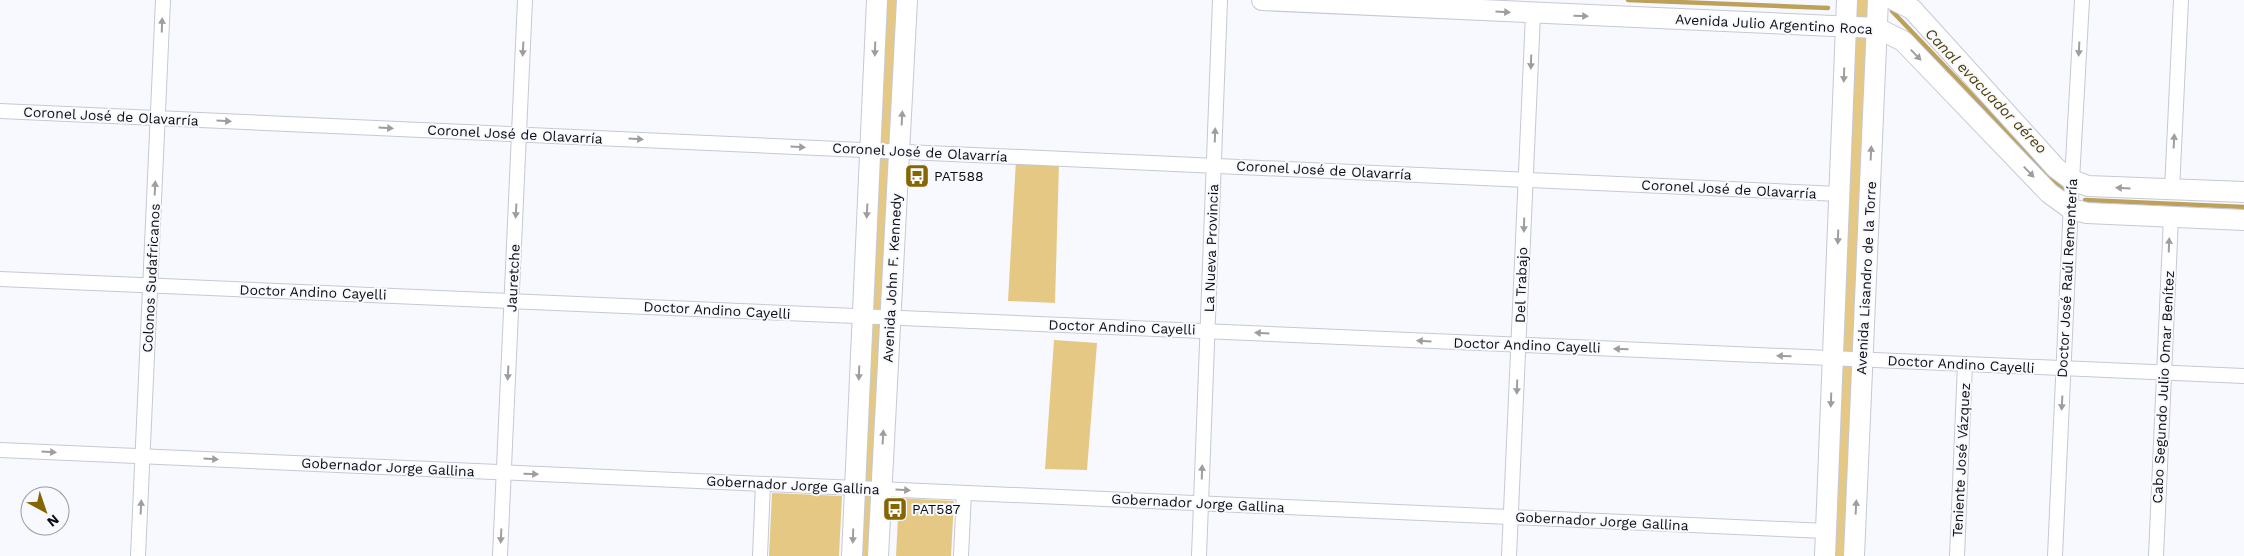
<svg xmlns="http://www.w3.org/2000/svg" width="2244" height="556" font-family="'Work Sans',sans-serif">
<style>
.green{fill:#e5c884}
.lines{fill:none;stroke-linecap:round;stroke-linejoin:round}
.stream{stroke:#bda05a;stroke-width:4.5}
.street-casing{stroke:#c4c9d5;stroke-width:16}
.secondary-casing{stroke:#c4c9d5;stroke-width:22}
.street{stroke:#fff;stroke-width:14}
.secondary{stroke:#fff;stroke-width:20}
.oneway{fill:#9e9ea0}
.labels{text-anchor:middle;stroke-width:4;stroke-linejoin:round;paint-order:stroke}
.street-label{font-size:14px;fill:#0c0d11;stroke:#f7f9fe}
.poi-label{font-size:14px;fill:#0c0d11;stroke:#f7f9fe;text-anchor:start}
.water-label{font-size:15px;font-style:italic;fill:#4f3b00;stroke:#f7f9fe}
</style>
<rect width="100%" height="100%" fill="#f7f9fe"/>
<g class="green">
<polygon points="877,0 907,0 878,556 852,556"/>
<polygon points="1847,0 1878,0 1854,556 1825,556"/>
<polygon points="1016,160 1059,163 1055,303 1008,301"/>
<polygon points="1054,340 1097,343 1087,470 1045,469"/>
<polygon points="772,493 842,496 839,556 769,556"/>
<polygon points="899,498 954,501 951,556 896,556"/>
</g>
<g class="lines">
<g class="stream">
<polyline points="1628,0 1828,8"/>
<polyline points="1892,11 2062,189"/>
<polyline points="2085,200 2244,207"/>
</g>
<defs>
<g id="street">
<polyline points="0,111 1839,194"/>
<polyline points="2172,190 2181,0"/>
<polyline points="0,279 2244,376"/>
<polyline points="0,450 1826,531"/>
<polyline points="138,556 163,0"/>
<polyline points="500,556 525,0"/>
<polyline points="760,556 763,484"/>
<polyline points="961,556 964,493"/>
<polyline points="1199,556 1220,0"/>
<polyline points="1509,556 1533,14"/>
<polyline points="1957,556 1965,364"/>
<polyline points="2055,556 2072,180 2082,0"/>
<polyline points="2156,556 2171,217"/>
</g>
<g id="secondary">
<polyline points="1262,0 1877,28 1903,41 2049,193 2071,209 2087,213 2244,220"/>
<polyline points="1894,0 1912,9 2056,168 2072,180 2088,186 2244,192"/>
<polyline points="852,556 877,0"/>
<polyline points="878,556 907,0"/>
<polyline points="1825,556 1847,0"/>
<polyline points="1854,556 1878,0"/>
</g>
</defs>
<use href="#street" class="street-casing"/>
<use href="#secondary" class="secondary-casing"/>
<use href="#street" class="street"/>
<use href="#secondary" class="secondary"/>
</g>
<defs><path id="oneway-solid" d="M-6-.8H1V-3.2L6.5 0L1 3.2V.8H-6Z" transform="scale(1.25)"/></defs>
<g class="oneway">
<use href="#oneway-solid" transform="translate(1503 12) rotate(4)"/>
<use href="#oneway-solid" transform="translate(1581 16) rotate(2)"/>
<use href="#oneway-solid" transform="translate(162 25) rotate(-88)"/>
<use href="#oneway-solid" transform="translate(523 49) rotate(93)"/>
<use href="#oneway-solid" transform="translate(875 49) rotate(92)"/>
<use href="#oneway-solid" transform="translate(2079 49) rotate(93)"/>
<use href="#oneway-solid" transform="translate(1916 55) rotate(46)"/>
<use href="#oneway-solid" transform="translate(1531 62) rotate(92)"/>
<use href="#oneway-solid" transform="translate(1844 75) rotate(92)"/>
<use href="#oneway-solid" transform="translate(902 118) rotate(-87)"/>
<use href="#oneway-solid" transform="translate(224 121) rotate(3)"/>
<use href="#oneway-solid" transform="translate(386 128) rotate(3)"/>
<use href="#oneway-solid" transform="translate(1215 135) rotate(-88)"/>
<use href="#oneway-solid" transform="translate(636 139) rotate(3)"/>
<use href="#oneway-solid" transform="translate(2174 141) rotate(-87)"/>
<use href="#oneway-solid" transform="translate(798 147) rotate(3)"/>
<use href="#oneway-solid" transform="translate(1871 153) rotate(-87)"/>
<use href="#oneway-solid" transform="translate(2029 172) rotate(46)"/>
<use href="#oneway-solid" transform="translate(155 188) rotate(-87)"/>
<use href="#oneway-solid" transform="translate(2123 188) rotate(-177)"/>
<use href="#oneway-solid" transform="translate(516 211) rotate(93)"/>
<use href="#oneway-solid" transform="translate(867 211) rotate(93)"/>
<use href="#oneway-solid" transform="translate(1524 225) rotate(92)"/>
<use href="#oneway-solid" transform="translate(1838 237) rotate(92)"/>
<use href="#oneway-solid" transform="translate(2169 245) rotate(-88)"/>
<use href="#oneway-solid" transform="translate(1262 333) rotate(-177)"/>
<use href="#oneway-solid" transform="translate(1424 341) rotate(-177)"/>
<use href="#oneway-solid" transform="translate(1621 349) rotate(-178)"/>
<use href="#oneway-solid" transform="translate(1784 356) rotate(-178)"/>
<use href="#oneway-solid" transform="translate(508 373) rotate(93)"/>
<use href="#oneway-solid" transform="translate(859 373) rotate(92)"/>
<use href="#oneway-solid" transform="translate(1517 387) rotate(92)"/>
<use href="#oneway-solid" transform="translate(1831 400) rotate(92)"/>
<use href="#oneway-solid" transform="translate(2062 403) rotate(93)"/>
<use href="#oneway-solid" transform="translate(883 437) rotate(-87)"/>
<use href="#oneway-solid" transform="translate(49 452) rotate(3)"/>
<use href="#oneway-solid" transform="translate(211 459) rotate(3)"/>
<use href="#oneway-solid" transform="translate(1202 472) rotate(-88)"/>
<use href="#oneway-solid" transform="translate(531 474) rotate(2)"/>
<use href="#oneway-solid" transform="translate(903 490) rotate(3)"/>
<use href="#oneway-solid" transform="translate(141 507) rotate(-87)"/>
<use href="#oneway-solid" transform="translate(1856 507) rotate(-87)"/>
<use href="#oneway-solid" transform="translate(501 536) rotate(93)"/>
<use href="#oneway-solid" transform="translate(853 536) rotate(92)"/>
</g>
<defs>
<symbol id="bus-square" viewBox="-11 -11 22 22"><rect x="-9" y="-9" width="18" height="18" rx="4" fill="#856600" stroke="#f7f9fe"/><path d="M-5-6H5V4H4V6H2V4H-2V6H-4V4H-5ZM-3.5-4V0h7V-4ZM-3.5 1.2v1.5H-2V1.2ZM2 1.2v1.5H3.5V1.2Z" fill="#fff"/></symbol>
</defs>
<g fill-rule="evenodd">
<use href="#bus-square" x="903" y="162" width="28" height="28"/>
<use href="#bus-square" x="881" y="495" width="28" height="28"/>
</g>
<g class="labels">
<g class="street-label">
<text transform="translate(1774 24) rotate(3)" y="5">Avenida Julio Argentino Roca</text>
<text transform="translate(111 116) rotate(3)" y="5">Coronel José de Olavarría</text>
<text transform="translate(515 134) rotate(3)" y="5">Coronel José de Olavarría</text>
<text transform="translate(920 152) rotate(3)" y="5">Coronel José de Olavarría</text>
<text transform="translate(1324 170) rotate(3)" y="5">Coronel José de Olavarría</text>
<text transform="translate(1729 189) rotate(3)" y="5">Coronel José de Olavarría</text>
<text transform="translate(1211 248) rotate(-88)" y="5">La Nueva Provincia</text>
<text transform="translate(151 278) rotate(-87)" y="5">Colonos Sudafricanos</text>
<text transform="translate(513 278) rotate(-87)" y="5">Jauretche</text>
<text transform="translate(892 278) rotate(-87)" y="5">Avenida John F. Kennedy</text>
<text transform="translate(1866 278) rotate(-87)" y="5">Avenida Lisandro de la Torre</text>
<text transform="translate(2067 278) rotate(-87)" y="5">Doctor José Raúl Rementería</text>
<text transform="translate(1521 285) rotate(-88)" y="5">Del Trabajo</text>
<text transform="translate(313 292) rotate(2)" y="5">Doctor Andino Cayelli</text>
<text transform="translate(717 310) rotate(3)" y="5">Doctor Andino Cayelli</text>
<text transform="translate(1122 327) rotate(2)" y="5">Doctor Andino Cayelli</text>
<text transform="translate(1527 345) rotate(2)" y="5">Doctor Andino Cayelli</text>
<text transform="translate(1961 364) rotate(3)" y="5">Doctor Andino Cayelli</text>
<text transform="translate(2163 387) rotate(-87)" y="5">Cabo Segundo Julio Omar Benítez</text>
<text transform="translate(1961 460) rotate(-87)" y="5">Teniente José Vázquez</text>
<text transform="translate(388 467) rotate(3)" y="5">Gobernador Jorge Gallina</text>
<text transform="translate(793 485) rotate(3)" y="5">Gobernador Jorge Gallina</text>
<text transform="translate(1198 503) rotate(3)" y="5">Gobernador Jorge Gallina</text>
<text transform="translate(1602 521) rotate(3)" y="5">Gobernador Jorge Gallina</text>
</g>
<g class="poi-label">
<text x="934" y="181">PAT588</text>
<text x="912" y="514">PAT587</text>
</g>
<g class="water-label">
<text transform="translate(1986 91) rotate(46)" y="5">Canal evacuador aéreo</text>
</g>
</g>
<g transform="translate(45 511) rotate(140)"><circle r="24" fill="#f7f9fe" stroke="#999b9f"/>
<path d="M0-4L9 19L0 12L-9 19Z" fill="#856600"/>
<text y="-8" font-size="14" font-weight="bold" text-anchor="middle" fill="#0c0d11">N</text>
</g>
</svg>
